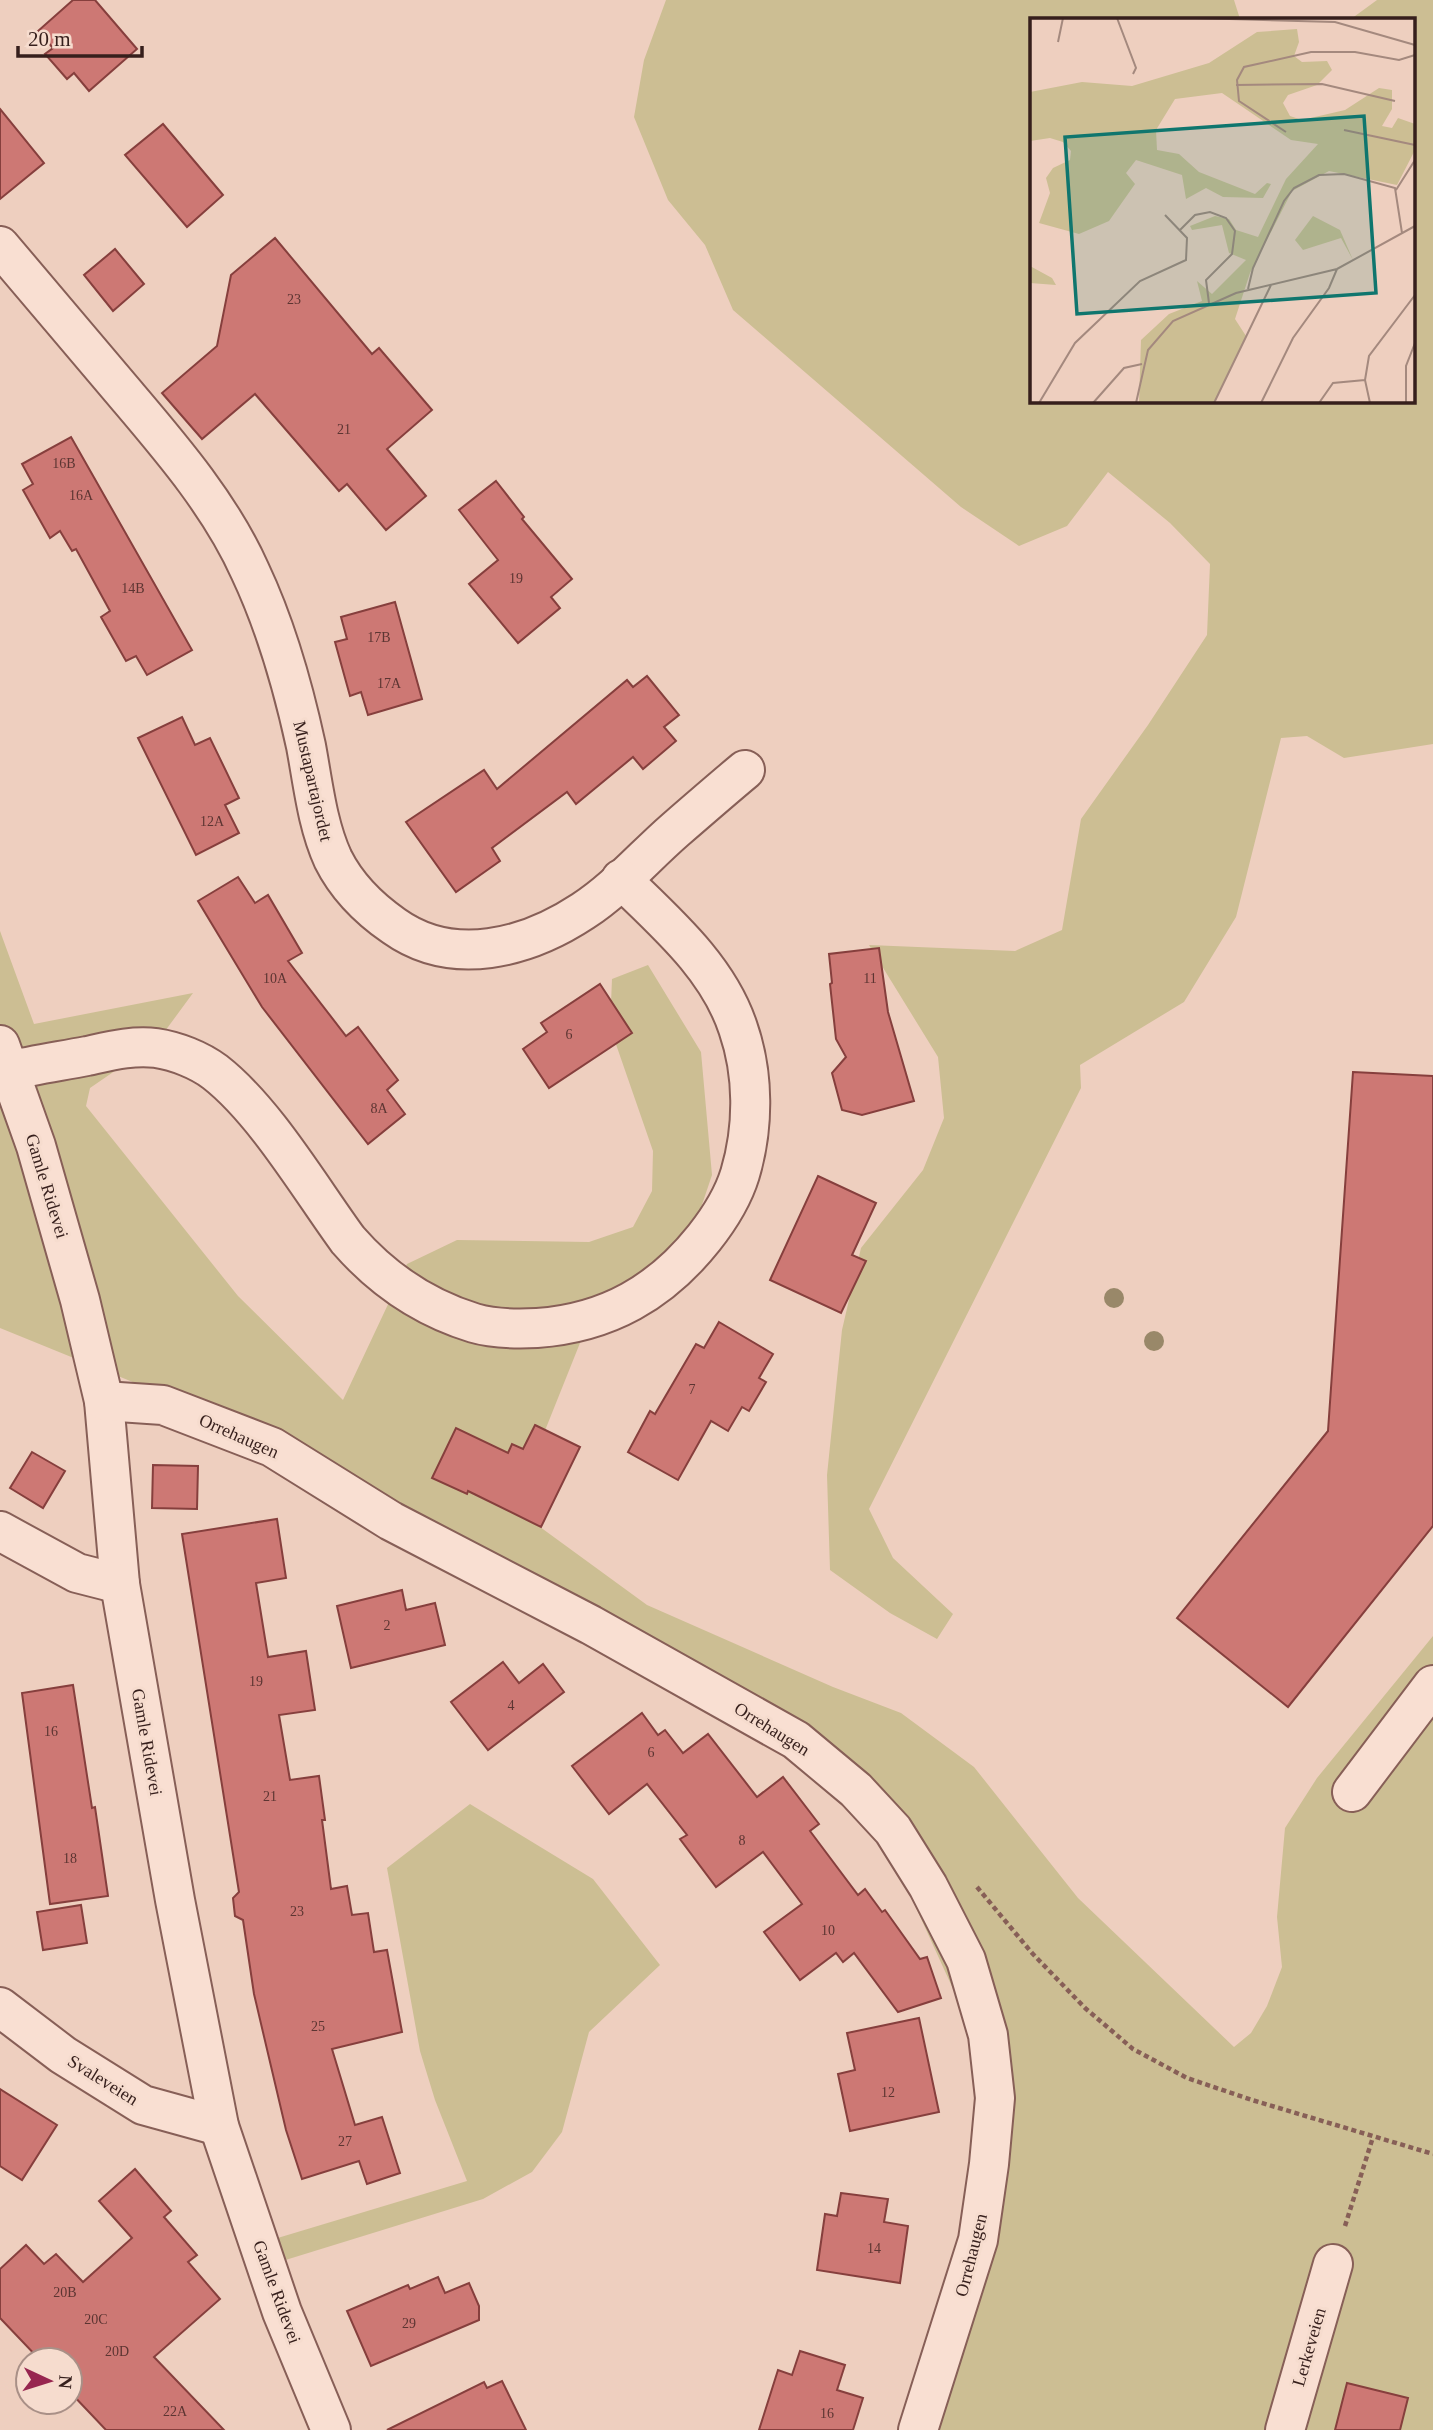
<svg xmlns="http://www.w3.org/2000/svg" width="1433" height="2430" font-family="Georgia,serif">
<style>
.green{fill:#ccbe93}
.building{fill:#cd7874;stroke:#863f3d;stroke-width:2}
.lines{fill:none;stroke-linecap:round;stroke-linejoin:round}
.minor-casing{stroke:#875f57;stroke-width:42}
.path{stroke:#875f57;stroke-width:4.5;stroke-dasharray:5 3.5;stroke-linecap:butt}
.minor{stroke:#f9dfd2;stroke-width:38}
.tree{fill:#998869}
.labels{text-anchor:middle;stroke-width:6;stroke-linejoin:round;paint-order:stroke}
.number-label{font-size:14px;fill:#5c3532}
.street-label{font-size:18px;fill:#361f1c;stroke:#f6dcce}
.inset-road{fill:none;stroke:#a4897e;stroke-width:2}
.view{fill:#0f766e;fill-opacity:0.15;stroke:#0f766e;stroke-width:3.5}
.inset-edge{fill:none;stroke:#361f1c;stroke-width:3.5}
</style>
<rect width="100%" height="100%" fill="#eecfbf"/>
<g class="green">
<polygon points="666,0 1234,0 1240,19 1032,19 1032,401 1414,401 1414,19 1351,19 1377,0 1433,0 1433,744 1344,758 1307,736 1281,738 1236,917 1184,1002 1080,1065 1081,1088 869,1509 893,1558 953,1614 937,1639 890,1613 830,1570 827,1475 842,1330 861,1248 923,1170 944,1118 938,1057 869,945 1015,951 1062,930 1081,819 1148,725 1207,635 1210,564 1170,523 1108,472 1067,526 1019,546 961,507 733,310 705,245 668,200 634,117 644,60"/>
<polygon points="0,931 34,1024 193,993 157,1042 90,1088 86,1106 238,1296 343,1400 407,1264 457,1240 589,1242 633,1227 652,1191 653,1151 610,1027 612,979 648,965 701,1052 712,1175 676,1282 584,1333 514,1508 647,1605 833,1687 901,1713 974,1767 1078,1898 1234,2047 1251,2033 1267,2006 1282,1967 1277,1917 1285,1828 1317,1778 1433,1636 1433,2430 924,2430 1011,2116 871,1809 558,1603 231,1422 0,1328"/>
<polygon points="470,1804 593,1879 660,1965 589,2032 562,2132 532,2172 483,2199 279,2262 271,2240 467,2181 435,2100 420,2051 387,1868"/>
</g>
<g class="building">
<polygon points="73,0 95,0 137,49 89,91 74,73 67,79 45,54 53,48 38,31"/>
<polygon points="0,109 44,163 0,199"/>
<polygon points="163,124 223,195 187,227 125,155"/>
<polygon points="275,238 372,354 379,348 432,410 387,449 426,496 386,530 347,484 339,491 255,394 202,439 162,393 217,346 231,275"/>
<polygon points="115,249 144,284 113,311 84,275"/>
<polygon points="71,437 192,650 147,675 136,656 126,661 101,617 110,611 76,549 72,551 60,531 50,538 23,490 33,484 22,464"/>
<polygon points="496,481 524,517 522,519 572,579 551,597 560,608 518,643 469,584 498,560 459,510"/>
<polygon points="395,602 422,699 368,715 361,692 350,696 335,642 347,639 341,617"/>
<polygon points="647,676 679,715 664,727 676,741 643,769 633,757 576,804 567,792 492,848 500,861 456,892 406,822 484,770 497,789 627,680 633,687"/>
<polygon points="182,717 195,745 210,738 239,798 225,805 239,833 196,855 138,738"/>
<polygon points="238,877 255,903 268,895 302,953 288,961 346,1036 358,1027 398,1080 387,1090 405,1114 368,1144 262,1007 198,901"/>
<polygon points="879,948 888,1012 914,1101 862,1115 842,1110 832,1073 846,1057 836,1039 830,984 832,983 829,954"/>
<polygon points="600,984 632,1033 549,1088 523,1049 547,1032 541,1023"/>
<polygon points="1353,1072 1433,1076 1433,1526 1288,1707 1177,1618 1328,1431"/>
<polygon points="818,1176 876,1203 852,1255 866,1261 841,1313 770,1280"/>
<polygon points="719,1322 773,1354 759,1378 766,1382 749,1411 742,1407 728,1431 711,1421 678,1480 628,1452 650,1411 655,1414 696,1344 704,1348"/>
<polygon points="535,1425 580,1447 541,1527 468,1491 467,1494 432,1478 456,1428 508,1453 512,1444 523,1449"/>
<polygon points="32,1452 65,1471 43,1508 10,1488"/>
<polygon points="153,1465 198,1466 197,1509 152,1508"/>
<polygon points="277,1519 286,1578 256,1583 268,1657 306,1651 315,1710 279,1715 290,1780 319,1776 325,1820 322,1820 331,1889 347,1886 352,1915 368,1913 374,1952 387,1950 402,2032 332,2049 355,2125 382,2117 400,2173 367,2184 359,2161 302,2179 286,2130 254,1994 243,1920 235,1916 233,1898 239,1892 182,1534"/>
<polygon points="402,1590 406,1610 435,1603 445,1645 351,1668 337,1606"/>
<polygon points="503,1662 519,1683 543,1664 564,1692 488,1750 451,1702"/>
<polygon points="73,1685 92,1808 95,1807 108,1896 50,1904 22,1693"/>
<polygon points="642,1713 658,1735 665,1730 683,1753 708,1734 757,1797 783,1777 819,1824 810,1831 858,1895 865,1889 882,1912 885,1910 920,1959 927,1957 941,1998 898,2012 854,1953 843,1962 836,1953 800,1980 764,1932 802,1904 763,1852 716,1887 680,1839 687,1835 647,1784 609,1814 572,1766"/>
<polygon points="81,1905 87,1943 43,1950 37,1912"/>
<polygon points="919,2018 939,2112 850,2131 838,2074 855,2070 847,2033"/>
<polygon points="0,2089 57,2125 22,2180 0,2166"/>
<polygon points="135,2169 171,2211 164,2217 197,2255 188,2262 220,2299 154,2357 224,2430 106,2430 70,2392 70,2360 40,2360 0,2318 0,2269 26,2245 44,2264 56,2254 83,2282 132,2238 99,2201"/>
<polygon points="841,2193 888,2199 884,2222 908,2226 900,2283 817,2270 825,2214 837,2216"/>
<polygon points="438,2277 445,2293 469,2283 479,2306 479,2320 371,2366 347,2311 408,2285 410,2289"/>
<polygon points="800,2351 845,2365 837,2390 863,2398 853,2430 759,2430 778,2370 792,2375"/>
<polygon points="502,2381 526,2430 387,2430 484,2382 487,2388"/>
<polygon points="1347,2383 1408,2398 1400,2430 1335,2430"/>
</g>
<g class="lines">
<defs>
<g id="minor">
<path d="M0 246C42 296 85 346 127 396 172 449 221 506 250 571 276 626 293 686 306 746 313 783 317 824 333 859 347 887 368 908 394 926 453 968 527 948 583 911 617 889 644 857 675 830 698 810 721 790 745 770"/>
<polyline points="0,1045 36,1146 80,1300 104,1401 120,1584 175,1900 219,2126 282,2312 331,2430"/>
<path d="M8 1071C34 1065 61 1061 87 1056 110 1051 133 1045 156 1048 176 1051 199 1060 215 1072 265 1111 310 1188 348 1240 382 1279 425 1308 474 1323 494 1329 517 1329 537 1328 608 1323 661 1292 704 1238 719 1219 733 1197 740 1174 754 1127 754 1074 738 1028 718 967 665 922 621 879"/>
<polyline points="104,1401 163,1405 272,1447 391,1521 591,1625 796,1740 856,1790 893,1830 928,1886 966,1960 988,2035 995,2098 989,2164 978,2240 918,2430"/>
<polyline points="0,1531 77,1573 120,1584"/>
<polyline points="1352,1792 1433,1685"/>
<polyline points="0,2007 63,2055 143,2105 219,2126"/>
<polyline points="1285,2430 1333,2264"/>
</g>
</defs>
<use href="#minor" class="minor-casing"/>
<g class="path">
<polyline points="977,1887 1032,1953 1085,2008 1133,2049 1187,2078 1252,2100 1433,2154"/>
<polyline points="1345,2226 1373,2137"/>
</g>
<use href="#minor" class="minor"/>
</g>
<g class="tree">
<circle cx="1114" cy="1298" r="10"/>
<circle cx="1154" cy="1341" r="10"/>
</g>
<g class="labels">
<g class="number-label">
<text x="294" y="304">23</text>
<text x="344" y="434">21</text>
<text x="64" y="468">16B</text>
<text x="81" y="500">16A</text>
<text x="516" y="583">19</text>
<text x="133" y="593">14B</text>
<text x="379" y="642">17B</text>
<text x="389" y="688">17A</text>
<text x="212" y="826">12A</text>
<text x="275" y="983">10A</text>
<text x="870" y="983">11</text>
<text x="569" y="1039">6</text>
<text x="379" y="1113">8A</text>
<text x="692" y="1394">7</text>
<text x="387" y="1630">2</text>
<text x="256" y="1686">19</text>
<text x="511" y="1710">4</text>
<text x="51" y="1736">16</text>
<text x="651" y="1757">6</text>
<text x="270" y="1801">21</text>
<text x="742" y="1845">8</text>
<text x="70" y="1863">18</text>
<text x="297" y="1916">23</text>
<text x="828" y="1935">10</text>
<text x="318" y="2031">25</text>
<text x="888" y="2097">12</text>
<text x="345" y="2146">27</text>
<text x="874" y="2253">14</text>
<text x="65" y="2297">20B</text>
<text x="96" y="2324">20C</text>
<text x="409" y="2328">29</text>
<text x="117" y="2356">20D</text>
<text x="175" y="2416">22A</text>
<text x="827" y="2418">16</text>
</g>
<g class="street-label">
<text transform="translate(313 781) rotate(77)" y="6">Mustapartajordet</text>
<text transform="translate(47 1186) rotate(73)" y="6">Gamle Ridevei</text>
<text transform="translate(239 1436) rotate(24)" y="6">Orrehaugen</text>
<text transform="translate(772 1729) rotate(32)" y="6">Orrehaugen</text>
<text transform="translate(147 1742) rotate(80)" y="6">Gamle Ridevei</text>
<text transform="translate(103 2080) rotate(32)" y="6">Svaleveien</text>
<text transform="translate(971 2255) rotate(-76)" y="6">Orrehaugen</text>
<text transform="translate(277 2292) rotate(70)" y="6">Gamle Ridevei</text>
<text transform="translate(1309 2347) rotate(-74)" y="6">Lerkeveien</text>
</g>
</g>
<g transform="translate(1030 18)">
<rect width="385" height="385" fill="#eecfbf"/>
<path d="M267 11 269 24 264 38 272 44 297 43 302 52 287 67 258 77 253 85 260 98 272 102 315 92 349 70 362 72V91L352 108 362 110 368 100 385 106V132L367 167 299 153 262 173 220 255 205 301 216 318 184 385H109L111 322 139 296 172 283 167 263 182 276 216 242 199 235 192 207 162 212 160 208 185 198 199 201 206 212 228 219 256 161 288 126 261 122 192 75 145 81 126 112 127 132 149 136 169 154 225 176 237 165 241 166 233 180 193 179 176 170 156 181 152 157 106 142 96 155 105 166 79 203 49 216 9 205 20 175 16 160 23 150 40 142 41 133 33 124 20 120 0 123V74L52 64 102 68 179 45 227 14ZM283 198 310 212 323 242 311 220 273 232 265 222ZM0 248 22 260 26 267 0 265Z" fill="#ccbe93"/>
<path class="inset-road" d="M87 0 106 50 103 56M165 0 305 4 385 27M28 24 33 0M206 67 292 66 365 83M314 112 385 127M256 114 209 83 207 62 214 49 281 34H325L369 42 385 37M366 172 385 142M150 212 165 197 180 194 196 200 205 213 202 236 176 262 179 285M218 271 223 250 254 183 264 170 289 157 314 156 365 170 372 215M9 385 45 325 110 263 156 242 157 220 135 197M63 385 94 350 112 346M106 385 118 332 143 303 206 275 307 251 385 208M184 385 241 267M231 385 263 320 299 270 307 251M289 385 303 365 335 362M340 385 335 362 339 338 385 277M376 385V348L385 325"/>
<path class="view" d="M334 98 346 275 47 296 35 119Z"/>
<rect width="385" height="385" class="inset-edge"/>
</g>
<g transform="translate(49 2381) rotate(94)"><circle r="33" fill="#f6dcce" stroke="#a99087" stroke-width="2"/>
<path d="M0-5L12 26L0 18L-12 26Z" fill="#972650"/>
<text y="-10" font-size="19" font-weight="bold" text-anchor="middle" fill="#361f1c">N</text>
</g>
<path d="M18 46v10h124v-10" fill="none" stroke="#361f1c" stroke-width="3.5"/>
<text x="28" y="46" font-size="21" fill="#361f1c" stroke="#f6dcce" stroke-width="5" paint-order="stroke">20 m</text>
</svg>
